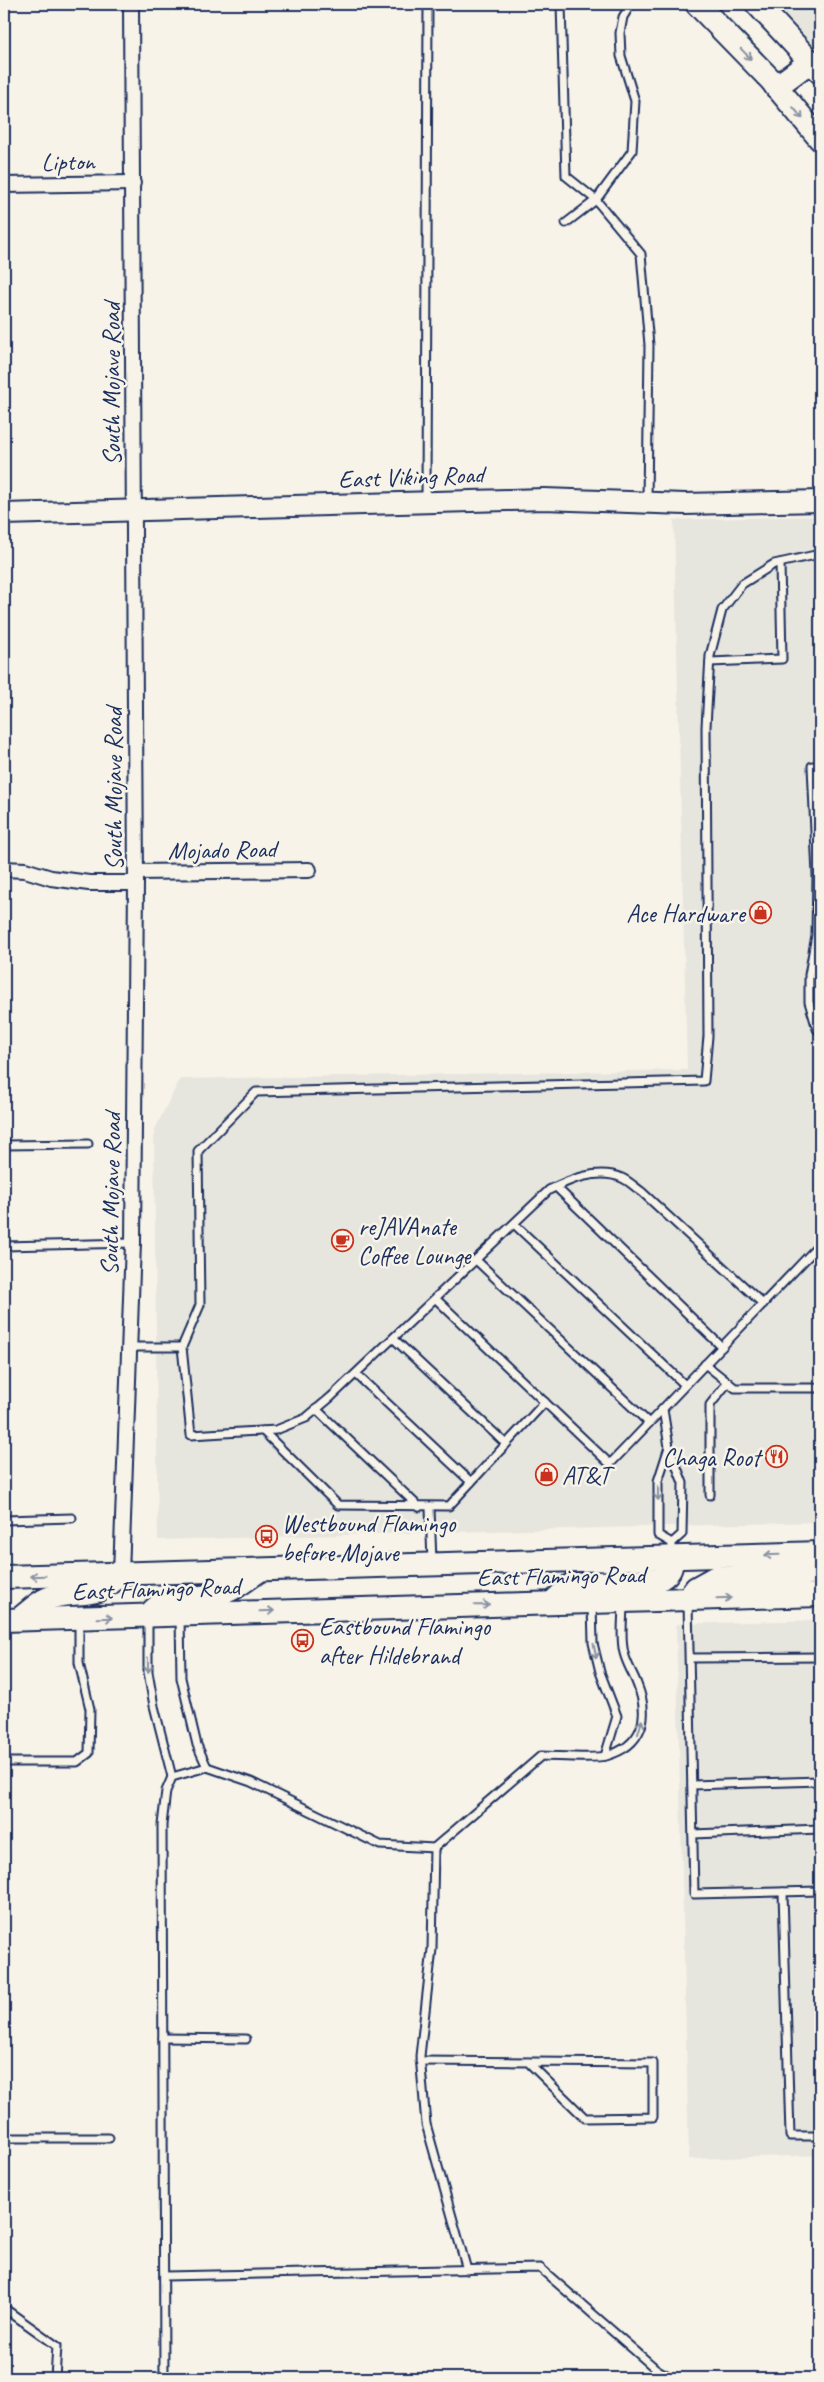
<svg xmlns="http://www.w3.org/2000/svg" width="824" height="2382" font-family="Caveat,sans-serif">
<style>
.built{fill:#e6e5de}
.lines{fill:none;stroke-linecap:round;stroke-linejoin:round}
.lane-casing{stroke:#1b2f5e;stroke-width:11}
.street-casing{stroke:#1b2f5e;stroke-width:18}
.secondary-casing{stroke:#1b2f5e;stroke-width:24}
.primary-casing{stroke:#1b2f5e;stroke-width:26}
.lane{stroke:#f7f3e8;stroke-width:7}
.street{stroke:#f7f3e8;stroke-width:14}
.secondary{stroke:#f7f3e8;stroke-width:20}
.primary{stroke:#f7f3e8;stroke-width:22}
.oneway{stroke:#8991a3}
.labels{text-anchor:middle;stroke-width:5;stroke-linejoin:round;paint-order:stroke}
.street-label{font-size:25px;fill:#1b2f5e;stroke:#f7f3e8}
.poi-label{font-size:25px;fill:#1b2f5e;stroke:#f7f3e8;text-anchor:start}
</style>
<rect width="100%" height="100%" fill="#f7f3e8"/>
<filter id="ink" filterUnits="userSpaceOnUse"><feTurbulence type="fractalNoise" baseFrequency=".02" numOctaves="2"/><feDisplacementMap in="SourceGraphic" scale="10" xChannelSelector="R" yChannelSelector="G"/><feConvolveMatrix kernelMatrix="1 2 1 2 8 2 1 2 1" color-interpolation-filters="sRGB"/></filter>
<g filter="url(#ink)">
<g class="built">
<polygon points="775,4 820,4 820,55"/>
<polygon points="820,516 820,1522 158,1540 154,1131 180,1079 687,1070 674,520"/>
<polygon points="820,1620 820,2155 689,2159 676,1624"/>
</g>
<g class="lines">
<defs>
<g id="lane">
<polyline points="561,4 566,176 596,200 641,254 649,345 647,502"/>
<polyline points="566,223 596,200 632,151 635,101 621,56 620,33 623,17 631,4"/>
<polyline points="426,501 428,4"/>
<polyline points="710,662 782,659 780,563"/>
<polyline points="820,766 812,766 817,875 816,935 809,975 809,1002 817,1029 820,1032"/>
<polyline points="4,1145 88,1144"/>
<polyline points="556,1187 722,1347"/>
<polyline points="514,1224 685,1385"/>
<polyline points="4,1246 133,1243"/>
<polyline points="476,1260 649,1423"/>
<polyline points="436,1299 610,1464 820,1244"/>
<path d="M763 1304 642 1192C636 1188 629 1181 622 1178 598 1168 571 1179 549 1190L331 1397 306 1418 276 1430 191 1435 182 1347 200 1305 198 1151 256 1092 704 1081 708 1036 706 727 710 656 722 610 742 584 774 564 820 554"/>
<polyline points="394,1339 506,1444"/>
<polyline points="130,1347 182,1347"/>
<polyline points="705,1364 735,1388 820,1388"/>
<polyline points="356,1374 471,1482"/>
<polyline points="316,1409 419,1507"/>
<polyline points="663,1409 669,1447 683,1483 682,1534 672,1543 672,1553"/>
<polyline points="263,1431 338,1505 449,1506 545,1402"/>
<polyline points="669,1447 658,1481 658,1535 672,1543"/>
<polyline points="710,1495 710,1405 728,1382"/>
<polyline points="430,1508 432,1562"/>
<polyline points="4,1520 72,1518"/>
<polyline points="688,1602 694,1894 820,1891"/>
<polyline points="592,1605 593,1643 600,1672 617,1716 605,1756"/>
<polyline points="180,1617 181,1678 197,1745 207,1767"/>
<polyline points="148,1619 148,1672 154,1706 172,1777"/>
<polyline points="690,1658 820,1657"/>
<polyline points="4,1762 77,1762 89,1753 90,1709 79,1663 79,1621"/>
<polyline points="692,1785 820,1781"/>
<polyline points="693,1834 820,1829"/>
<polyline points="434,1848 432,1949 420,2056 426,2124 467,2270"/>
<polyline points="783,1892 790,2136 820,2136"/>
<polyline points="163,2038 246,2039"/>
<polyline points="420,2061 653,2063 653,2117 585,2118 528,2062"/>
<polyline points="4,2138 109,2138"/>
<polyline points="165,2276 540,2268 656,2369 656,2378"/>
<polyline points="4,2308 57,2346 55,2378"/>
<polyline points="656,2369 672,2378"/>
<path d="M164 2378 162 1825 166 1791 172 1777 207 1767 251 1782 380 1845 434 1848 541 1756C555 1756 595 1759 606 1756 642 1746 651 1718 637 1684 633 1673 627 1665 624 1653 620 1638 623 1619 623 1603"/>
</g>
<g id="street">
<polyline points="4,185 133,183"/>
<polyline points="4,869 25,870 51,878 89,883 136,883"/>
<polyline points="136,872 309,870"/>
<polyline points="121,1574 133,1243 136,883 131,4"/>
</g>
<polyline id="secondary" points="4,514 544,499 685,504 820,501"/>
<g id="primary">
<polyline points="697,4 770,79 820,139"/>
<polyline points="757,4 820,72"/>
<polyline points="776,87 811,61"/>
<polyline points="4,1577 820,1553"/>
<polyline points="687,1600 696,1588 714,1578 807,1574 820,1561"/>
<path d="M552 1603 571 1585 660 1579C670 1573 672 1568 672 1558"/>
<path d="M148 1616C171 1588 190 1602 219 1594 233 1591 248 1578 260 1570"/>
<path d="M19 1619C28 1613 41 1599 52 1597 85 1589 93 1601 121 1574"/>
<polyline points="4,1620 820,1595"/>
</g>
</defs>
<use href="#lane" class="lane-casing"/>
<use href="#street" class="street-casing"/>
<use href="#secondary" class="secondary-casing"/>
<use href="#primary" class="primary-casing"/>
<use href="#lane" class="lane"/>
<use href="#street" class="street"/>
<use href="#secondary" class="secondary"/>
<use href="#primary" class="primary"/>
</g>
<defs><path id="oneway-shaft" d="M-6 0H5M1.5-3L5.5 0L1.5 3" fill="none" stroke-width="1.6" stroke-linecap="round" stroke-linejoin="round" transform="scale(1.25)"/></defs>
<g class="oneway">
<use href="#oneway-shaft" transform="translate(746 54) rotate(46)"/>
<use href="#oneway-shaft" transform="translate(798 113) rotate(50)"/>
<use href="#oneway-shaft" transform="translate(658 1493) rotate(89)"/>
<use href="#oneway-shaft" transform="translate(772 1555) rotate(178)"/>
<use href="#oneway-shaft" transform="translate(38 1576) rotate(178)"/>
<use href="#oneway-shaft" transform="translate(724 1598) rotate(-2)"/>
<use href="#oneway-shaft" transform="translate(482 1605) rotate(-1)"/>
<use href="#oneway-shaft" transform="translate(267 1611) rotate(-2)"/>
<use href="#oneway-shaft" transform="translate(105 1618) rotate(-2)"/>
<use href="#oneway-shaft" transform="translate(595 1651) rotate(78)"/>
<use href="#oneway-shaft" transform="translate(148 1665) rotate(89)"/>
<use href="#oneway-shaft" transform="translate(640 1727) rotate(-74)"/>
</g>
</g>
<defs>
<symbol id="shop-ring" viewBox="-11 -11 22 22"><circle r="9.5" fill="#f7f3e8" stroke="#c8321e" stroke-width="1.5"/><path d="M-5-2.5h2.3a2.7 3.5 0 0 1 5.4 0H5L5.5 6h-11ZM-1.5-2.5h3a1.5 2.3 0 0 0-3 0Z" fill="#c8321e"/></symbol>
<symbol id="cafe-ring" viewBox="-11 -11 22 22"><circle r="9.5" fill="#f7f3e8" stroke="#c8321e" stroke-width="1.5"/><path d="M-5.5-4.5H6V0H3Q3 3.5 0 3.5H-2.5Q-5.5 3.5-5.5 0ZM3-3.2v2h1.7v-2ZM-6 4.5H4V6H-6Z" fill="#c8321e"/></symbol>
<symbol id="restaurant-ring" viewBox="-11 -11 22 22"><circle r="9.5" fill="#f7f3e8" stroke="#c8321e" stroke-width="1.5"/><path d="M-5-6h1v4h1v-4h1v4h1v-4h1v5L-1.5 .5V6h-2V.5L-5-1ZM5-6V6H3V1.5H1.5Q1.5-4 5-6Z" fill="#c8321e"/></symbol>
<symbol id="bus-ring" viewBox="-11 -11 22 22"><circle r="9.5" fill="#f7f3e8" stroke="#c8321e" stroke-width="1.5"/><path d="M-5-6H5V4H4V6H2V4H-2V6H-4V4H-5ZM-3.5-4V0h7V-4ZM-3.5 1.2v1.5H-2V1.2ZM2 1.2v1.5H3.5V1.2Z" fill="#c8321e"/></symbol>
</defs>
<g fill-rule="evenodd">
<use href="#shop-ring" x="748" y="900" width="25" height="25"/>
<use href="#cafe-ring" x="330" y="1228" width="25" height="25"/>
<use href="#restaurant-ring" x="764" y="1444" width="25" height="25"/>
<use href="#shop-ring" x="534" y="1462" width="25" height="25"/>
<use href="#bus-ring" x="254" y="1524" width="25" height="25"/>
<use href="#bus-ring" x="290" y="1628" width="25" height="25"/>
</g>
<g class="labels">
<g class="street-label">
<text transform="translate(68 161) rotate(-1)" y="9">Lipton</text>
<text transform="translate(111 384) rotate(-90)" y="9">South Mojave Road</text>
<text transform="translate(411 476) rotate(-2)" y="9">East Viking Road</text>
<text transform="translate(113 789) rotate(-90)" y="9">South Mojave Road</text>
<text transform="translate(222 849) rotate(-1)" y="9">Mojado Road</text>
<text transform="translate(110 1194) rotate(-89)" y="9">South Mojave Road</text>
<text transform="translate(561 1575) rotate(-1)" y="9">East Flamingo Road</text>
<text transform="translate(156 1588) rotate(-2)" y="9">East Flamingo Road</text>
</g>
<g class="poi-label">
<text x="745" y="922" text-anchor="end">Ace Hardware</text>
<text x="358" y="1235">reJAVAnate<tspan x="358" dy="29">Coffee Lounge</tspan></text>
<text x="760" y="1466" text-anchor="end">Chaga Root</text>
<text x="562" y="1484">AT&amp;T</text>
<text x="282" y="1532">Westbound Flamingo<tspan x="282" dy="29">before Mojave</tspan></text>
<text x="319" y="1635">Eastbound Flamingo<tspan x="319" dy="29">after Hildebrand</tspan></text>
</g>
</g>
<rect width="824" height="2382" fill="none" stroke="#f7f3e8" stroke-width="20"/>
<rect x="10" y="10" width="804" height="2362" fill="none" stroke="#1b2f5e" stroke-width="2" filter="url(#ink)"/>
</svg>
